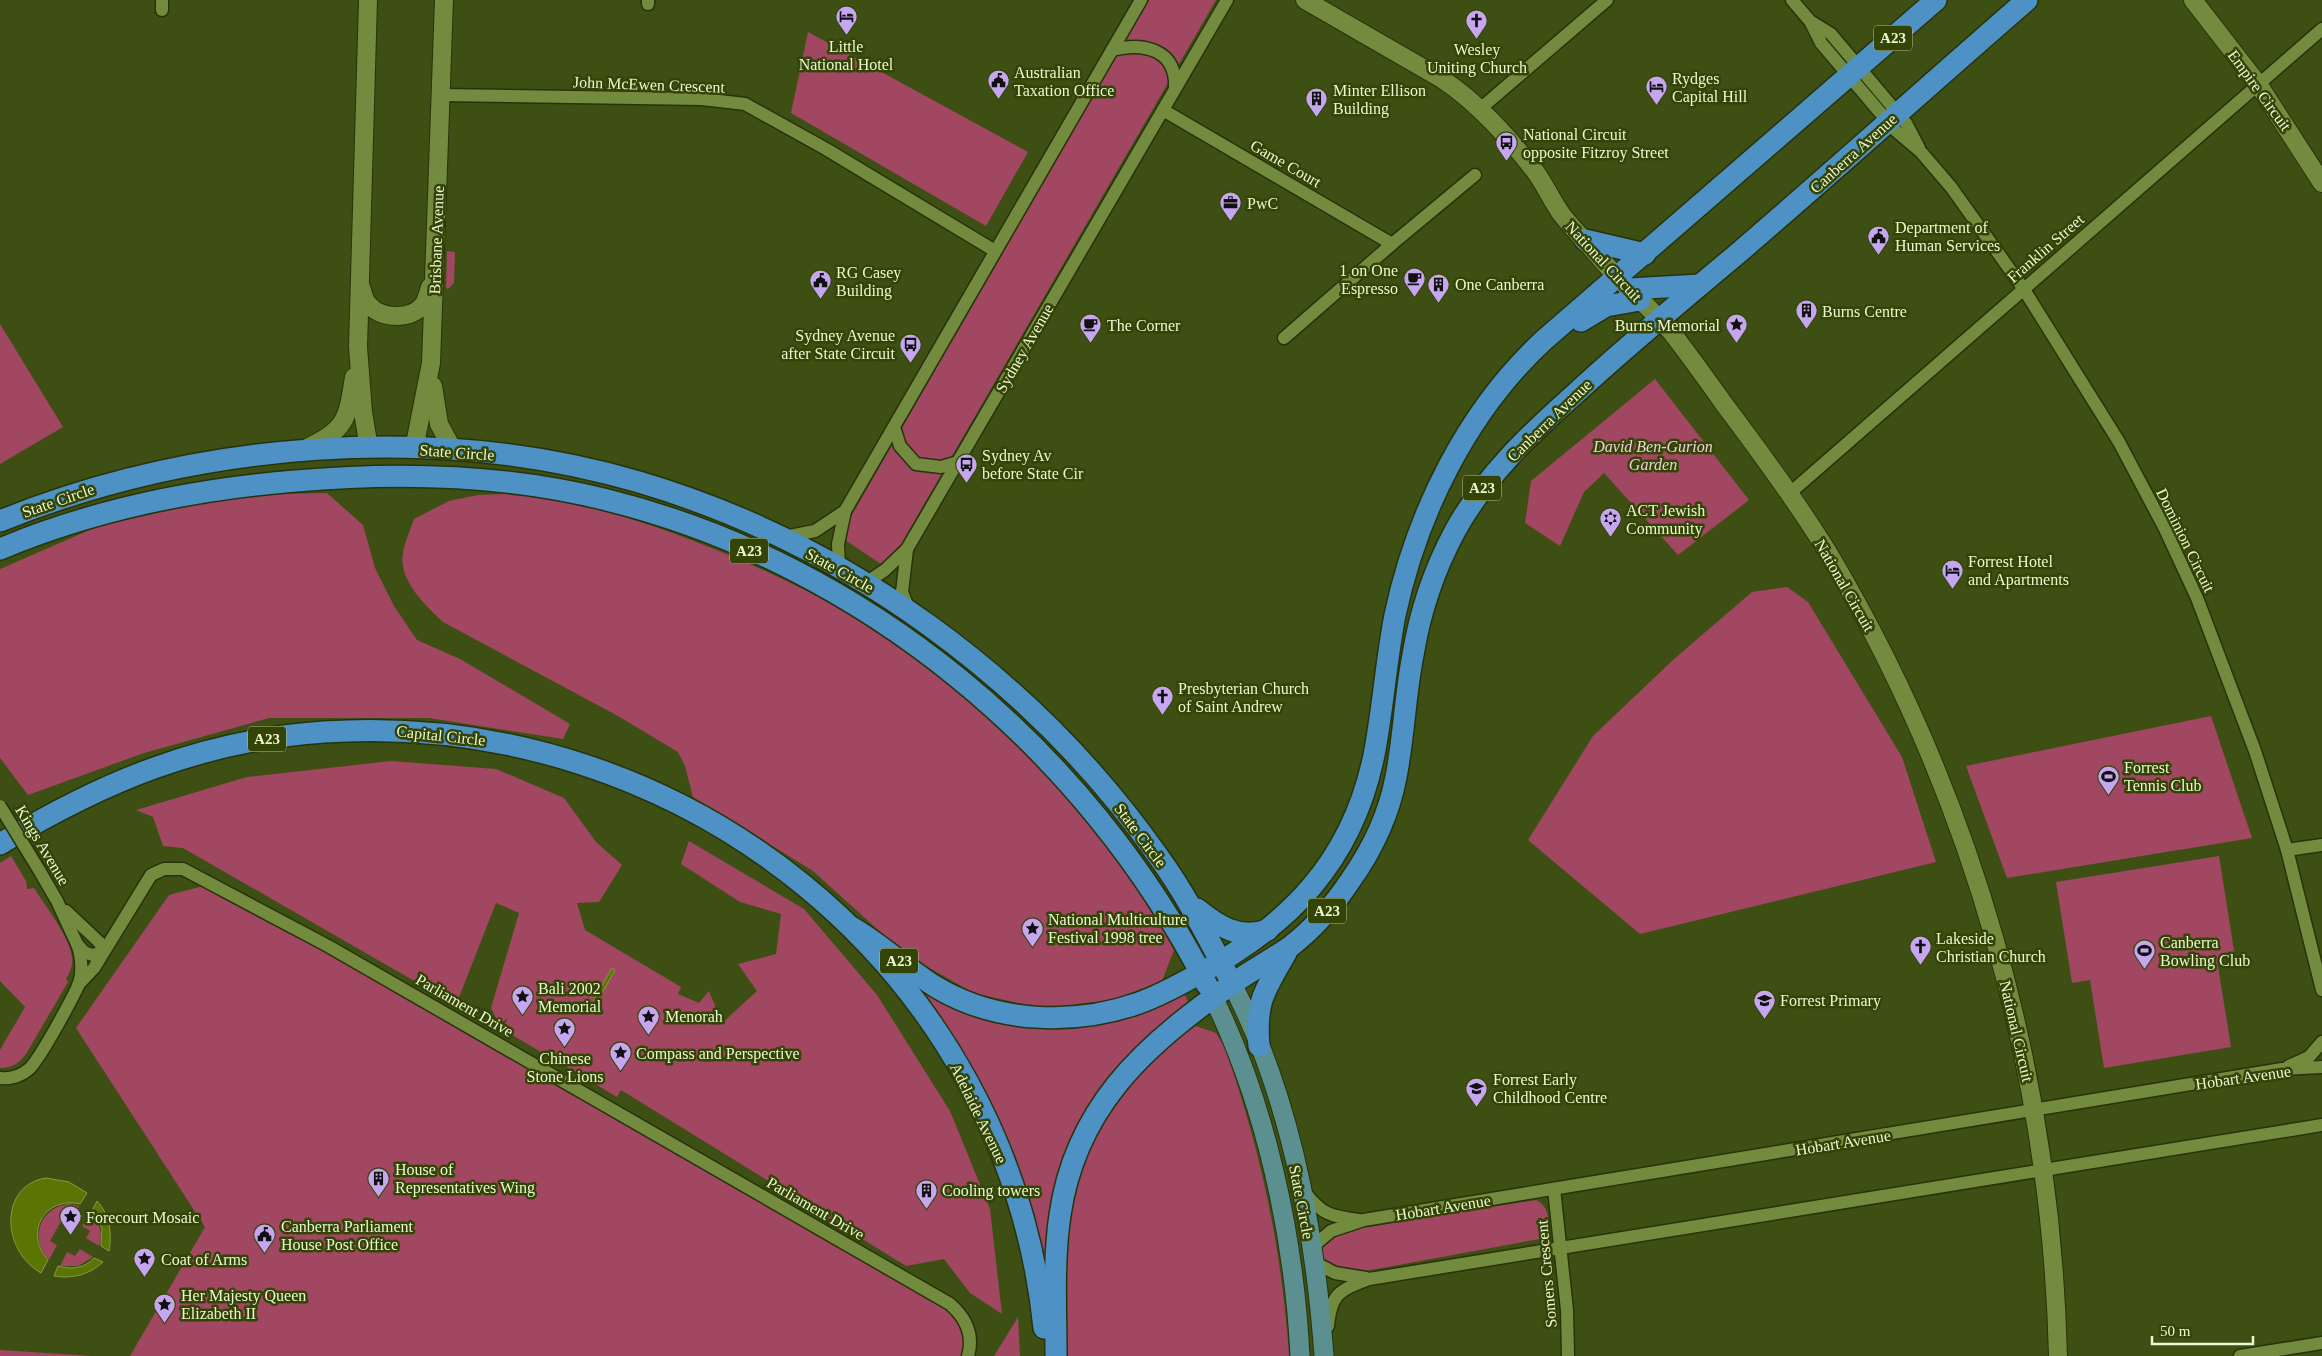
<svg xmlns="http://www.w3.org/2000/svg" width="2322" height="1356" font-family="Georgia,serif">
<style>
.green{fill:#a14762}
.water{fill:#5a7503;stroke:#859c41}
.lines{fill:none;stroke-linecap:round;stroke-linejoin:round}
.street-casing{stroke:#27330a;stroke-width:15}
.secondary-casing{stroke:#27330a;stroke-width:20}
.primary-casing{stroke:#27330a;stroke-width:21}
.highway-casing{stroke:#27330a;stroke-width:24}
.street{stroke:#738b3f;stroke-width:12}
.secondary{stroke:#738b3f;stroke-width:18}
.primary{stroke:#5c8f8f;stroke-width:19}
.highway{stroke:#4d91c5;stroke-width:21}
.street-bridge-casing{stroke:#27330a;stroke-width:15;stroke-linecap:butt}
.street-bridge{stroke:#738b3f;stroke-width:12}
.labels{text-anchor:middle;stroke-width:5;stroke-linejoin:round;paint-order:stroke}
.shield{fill:#344406;stroke:#b3c294;stroke-width:1}
.shield-label{font-size:15px;font-weight:bold;fill:#eaf8d1}
.poi-label{font-size:16px;fill:#eaf8d1;stroke:#344406;text-anchor:start}
.street-label{font-size:16px;fill:#eaf8d1;stroke:#344406}
.park-label{font-size:16px;font-style:italic;fill:#eed2d8;stroke:#344406}
</style>
<rect width="100%" height="100%" fill="#3e4f14"/>
<g class="green">
<polygon points="1149,0 1216,0 897,551 881,564 845,540 850,518"/>
<polygon points="808,32 1028,152 986,226 791,113"/>
<polygon points="447,251 455,252 454,283 448,289 446,288"/>
<polygon points="0,324 63,427 0,464"/>
<polygon points="1655,379 1749,500 1678,555 1604,473 1584,492 1560,546 1525,523 1531,481"/>
<polygon points="327,493 363,525 375,568 394,606 417,640 460,659 570,724 563,739 429,718 269,718 144,753 28,795 0,758 0,569 99,526 237,495"/>
<path d="M506 494C513 496 520 495 527 496 557 501 589 507 618 515 691 537 764 568 832 604 846 612 862 620 876 629 995 706 1106 827 1174 950L1162 981 1112 1000 1040 1008 974 993 906 955 813 871 693 797 685 766 678 752 618 716 443 622C426 606 398 580 403 553 405 542 410 530 414 519L449 501 478 495Z"/>
<polygon points="1787,587 1808,602 1902,757 1936,862 1640,934 1528,840 1593,736 1674,659 1752,592"/>
<polygon points="2211,716 2252,838 2007,878 1966,766"/>
<polygon points="391,761 496,769 564,798 596,842 622,865 599,902 577,903 585,930 681,987 678,994 699,1003 709,991 722,1023 757,991 738,964 776,954 781,914 740,902 681,864 689,841 804,909 877,995 950,1111 990,1209 1002,1314 970,1293 944,1259 906,1266 621,1090 617,1097 502,1029 508,1018 499,1024 491,1008 519,913 496,903 456,1005 183,848 163,846 153,817 136,810 247,777"/>
<path d="M11 856 26 881 27 889 34 888C45 906 70 937 72 957 73 966 70 972 66 979L68 982 26 1054C19 1063 12 1068 0 1068V1050L25 1007 0 981V863Z"/>
<polygon points="2219,856 2235,957 2217,960 2231,1047 2104,1068 2090,980 2072,983 2056,882"/>
<polygon points="211,884 960,1314 967,1356 130,1356 205,1227 76,1028 169,895"/>
<polygon points="915,982 1002,1020 1183,992 1188,1001 1133,1053 1108,1081 1045,1282 1037,1244 912,985"/>
<path d="M1196 1026 1216 1033 1224 1046C1260 1146 1282 1250 1289 1356H1064L1063 1250 1079 1165 1119 1093 1168 1043Z"/>
<path d="M1536 1200C1549 1206 1548 1218 1550 1231L1545 1238 1371 1270 1351 1273 1325 1263 1321 1245 1343 1231Z"/>
<path d="M69 1204 79 1206 72 1220 64 1216 50 1241 57 1245 49 1260C29 1238 40 1207 69 1204Z"/>
<path d="M90 1213C100 1221 103 1234 99 1246L86 1238 90 1231 82 1226Z"/>
<polygon points="80,1249 93,1257 78,1266 60,1266 67,1252 75,1256"/>
<polygon points="1018,1317 1020,1356 994,1356"/>
<polygon points="0,1350 92,1356 0,1356"/>
</g>
<g class="water">
<polygon points="612,968 615,970 593,1009 590,1007"/>
<path d="M46 1178 69 1182 87 1193 80 1204C44 1196 24 1233 48 1260L41 1273C0 1249 0 1185 46 1178Z"/>
<path d="M97 1201C110 1215 112 1233 109 1251L101 1246 102 1228 92 1211Z"/>
<path d="M94 1258 103 1262C89 1275 72 1279 54 1276L58 1266C72 1270 85 1268 94 1258Z"/>
</g>
<g class="lines">
<defs>
<g id="street">
<polyline points="1792,0 1810,21 1821,43 1895,130 1921,152 1951,187 2023,288 2119,442 2165,529 2197,598 2255,751 2287,850 2322,990"/>
<polyline points="648,4 648,0"/>
<polyline points="162,10 162,0"/>
<polyline points="1810,21 1831,34 1906,123 1919,148"/>
<path d="M1112 50C1143 42 1177 49 1175 88"/>
<polyline points="441,95 702,99 745,104 826,149 995,251"/>
<polyline points="1480,109 1607,0"/>
<polyline points="1163,110 1392,244 1475,175"/>
<polyline points="1284,338 1392,244"/>
<polyline points="894,427 900,446 916,464 941,467 958,462"/>
<polyline points="1790,493 2322,29"/>
<polyline points="784,537 815,531 845,511"/>
<polyline points="907,549 902,592 909,610"/>
<polyline points="839,567 838,544 845,511 1141,0"/>
<polyline points="866,583 885,570 907,549 1227,0"/>
<polyline points="2287,850 2322,845"/>
<polyline points="39,870 57,901 77,944 84,952 92,955 102,953"/>
<polyline points="66,911 99,942 104,950"/>
<path d="M78 985 94 968 151 875 164 869H183L328 946 950 1304C966 1318 974 1335 968 1356"/>
<polyline points="2289,1066 2309,1057 2322,1042"/>
<path d="M0 1078C11 1079 21 1076 29 1069 40 1059 71 1001 78 986 83 974 82 956 77 944"/>
<polyline points="1554,1189 1567,1310 1568,1356"/>
<path d="M1304 1191C1322 1215 1330 1216 1359 1220"/>
<polyline points="1311,1248 1331,1231 1364,1220 2282,1069 2322,1067"/>
<polyline points="1314,1262 1335,1273 1366,1278"/>
<path d="M1328 1326C1331 1293 1340 1290 1369 1279L2322 1125"/>
<polyline points="2240,1356 2322,1343"/>
</g>
<g id="secondary">
<polyline points="368,0 358,347 363,412 369,448"/>
<path d="M1305 0 1442 79C1478 103 1508 137 1535 171 1545 185 1552 201 1562 215 1574 230 1588 244 1601 259 1623 285 1650 307 1672 333 1690 356 1707 380 1724 404 1761 453 1797 502 1829 554 1973 797 2051 1074 2058 1356"/>
<polyline points="2193,0 2258,84 2322,183"/>
<path d="M361 287C363 293 364 301 369 305 381 319 411 320 423 305 427 300 428 293 430 287"/>
<polyline points="433,386 439,424 453,450"/>
<path d="M305 449C346 429 347 422 354 377"/>
<polyline points="414,449 431,363 444,0"/>
</g>
<g id="primary">
<path d="M1232 984C1290 1095 1315 1231 1324 1356"/>
<path d="M1213 997C1266 1105 1294 1236 1300 1356"/>
</g>
<g id="highway">
<polyline points="1585,240 1645,254"/>
<polyline points="1629,289 1700,285"/>
<polyline points="1581,321 1606,306 1640,300"/>
<path d="M0 521C196 442 435 422 639 482 846 543 1034 680 1158 856 1185 893 1206 934 1227 974"/>
<path d="M0 549C93 510 196 489 296 481 398 472 508 475 607 500 865 564 1087 750 1207 985"/>
<path d="M0 844C102 782 203 740 324 732 682 708 1007 967 1044 1328"/>
<path d="M1197 909C1218 926 1239 940 1268 930"/>
<path d="M853 928C882 945 907 969 936 987 996 1023 1074 1026 1139 1003 1158 996 1177 986 1195 976 1289 926 1352 862 1374 755 1383 709 1386 661 1395 615 1417 513 1467 411 1544 340L1936 0"/>
<path d="M1259 1046C1255 1001 1265 990 1286 953"/>
<path d="M1056 1356C1056 1309 1053 1262 1060 1215 1075 1110 1142 1047 1225 989 1246 973 1270 961 1291 946 1314 928 1334 905 1350 881 1372 850 1389 814 1396 777 1404 737 1405 695 1413 655 1420 612 1434 570 1455 531 1485 476 1530 434 1576 393 1628 345 1682 300 1736 255 1834 171 1929 85 2027 0"/>
</g>
</defs>
<use href="#street" class="street-casing"/>
<use href="#secondary" class="secondary-casing"/>
<use href="#primary" class="primary-casing"/>
<use href="#highway" class="highway-casing"/>
<use href="#street" class="street"/>
<use href="#secondary" class="secondary"/>
<use href="#primary" class="primary"/>
<use href="#highway" class="highway"/>
<defs>
<polyline id="street-bridge" points="0,806 39,870"/>
</defs>
<use href="#street-bridge" class="street-bridge-casing"/>
<use href="#street-bridge" class="street-bridge"/>
</g>
<defs>
<symbol id="hotel-pin" viewBox="-11 -11 22 30"><path d="M0 17L-7.5 6A9.5 9.5 0 1 1 7.5 6Z" fill="#c6a6f0" stroke="#344406"/><path d="M-6-4.5h1.5V1H6V5H4.5V3h-9V5H-6ZM-4 0a1.8 1.8 0 1 1 3.6 0ZM.5 0V-2.5h3Q6-2.5 6 0Z" fill="#111"/></symbol>
<symbol id="church-pin" viewBox="-11 -11 22 30"><path d="M0 17L-7.5 6A9.5 9.5 0 1 1 7.5 6Z" fill="#c6a6f0" stroke="#344406"/><path d="M-1.2-6h2.4v3.5h3.3v2.4h-3.3V6h-2.4V-.1h-3.3v-2.4h3.3Z" fill="#111"/></symbol>
<symbol id="civic-pin" viewBox="-11 -11 22 30"><path d="M0 17L-7.5 6A9.5 9.5 0 1 1 7.5 6Z" fill="#c6a6f0" stroke="#344406"/><path d="M-.6-6.5H3V-4.5H.6V-3L4-1V1h2V6H-6V1h2V-1L-.6-3ZM-1.2 2.5V6h2.4V2.5Z" fill="#111"/></symbol>
<symbol id="building-pin" viewBox="-11 -11 22 30"><path d="M0 17L-7.5 6A9.5 9.5 0 1 1 7.5 6Z" fill="#c6a6f0" stroke="#344406"/><path d="M-4-6H4V6H1V3H-1V6H-4ZM-2.5-4.3h1.7v1.8h-1.7ZM.8-4.3h1.7v1.8H.8ZM-2.5-1h1.7V.8h-1.7ZM.8-1h1.7V.8H.8Z" fill="#111"/></symbol>
<symbol id="bus-pin" viewBox="-11 -11 22 30"><path d="M0 17L-7.5 6A9.5 9.5 0 1 1 7.5 6Z" fill="#c6a6f0" stroke="#344406"/><path d="M-5-6H5V4H4V6H2V4H-2V6H-4V4H-5ZM-3.5-4V0h7V-4ZM-3.5 1.2v1.5H-2V1.2ZM2 1.2v1.5H3.5V1.2Z" fill="#111"/></symbol>
<symbol id="office-pin" viewBox="-11 -11 22 30"><path d="M0 17L-7.5 6A9.5 9.5 0 1 1 7.5 6Z" fill="#c6a6f0" stroke="#344406"/><path d="M-6-3h4V-5.5h4V-3h4V5H-6ZM-1-4.5V-3h2v-1.5ZM-6 0V1H6V0Z" fill="#111"/></symbol>
<symbol id="cafe-pin" viewBox="-11 -11 22 30"><path d="M0 17L-7.5 6A9.5 9.5 0 1 1 7.5 6Z" fill="#c6a6f0" stroke="#344406"/><path d="M-5.5-4.5H6V0H3Q3 3.5 0 3.5H-2.5Q-5.5 3.5-5.5 0ZM3-3.2v2h1.7v-2ZM-6 4.5H4V6H-6Z" fill="#111"/></symbol>
<symbol id="sight-pin" viewBox="-11 -11 22 30"><path d="M0 17L-7.5 6A9.5 9.5 0 1 1 7.5 6Z" fill="#c6a6f0" stroke="#344406"/><path d="M0-6L1.8-2.2L6-1.7L2.9 1.2L3.7 5.4L0 3.3L-3.7 5.4L-2.9 1.2L-6-1.7L-1.8-2.2Z" fill="#111"/></symbol>
<symbol id="synagogue-pin" viewBox="-11 -11 22 30"><path d="M0 17L-7.5 6A9.5 9.5 0 1 1 7.5 6Z" fill="#c6a6f0" stroke="#344406"/><path d="M0-6.5L5.6 3.2H-5.6ZM0 6.5L5.6-3.2H-5.6Z" fill="#111"/></symbol>
<symbol id="stadium-pin" viewBox="-11 -11 22 30"><path d="M0 17L-7.5 6A9.5 9.5 0 1 1 7.5 6Z" fill="#c6a6f0" stroke="#344406"/><path d="M0-5a6.5 5 0 1 0 0 10a6.5 5 0 1 0 0-10ZM-3.5-1.8h7v3.6h-7Z" fill="#111"/></symbol>
<symbol id="school-pin" viewBox="-11 -11 22 30"><path d="M0 17L-7.5 6A9.5 9.5 0 1 1 7.5 6Z" fill="#c6a6f0" stroke="#344406"/><path d="M0-5L7-2L0 1L-7-2ZM-4 1L0 2.5L4 1V4Q0 6-4 4Z" fill="#111"/></symbol>
</defs>
<g fill-rule="evenodd">
<use href="#hotel-pin" x="834" y="4" width="25" height="34"/>
<use href="#church-pin" x="1464" y="8" width="25" height="34"/>
<use href="#civic-pin" x="986" y="68" width="25" height="34"/>
<use href="#hotel-pin" x="1644" y="74" width="25" height="34"/>
<use href="#building-pin" x="1304" y="86" width="25" height="34"/>
<use href="#bus-pin" x="1494" y="130" width="25" height="34"/>
<use href="#office-pin" x="1218" y="190" width="25" height="34"/>
<use href="#civic-pin" x="1866" y="224" width="25" height="34"/>
<use href="#cafe-pin" x="1402" y="266" width="25" height="34"/>
<use href="#civic-pin" x="808" y="268" width="25" height="34"/>
<use href="#building-pin" x="1426" y="272" width="25" height="34"/>
<use href="#building-pin" x="1794" y="298" width="25" height="34"/>
<use href="#cafe-pin" x="1078" y="312" width="25" height="34"/>
<use href="#sight-pin" x="1724" y="312" width="25" height="34"/>
<use href="#bus-pin" x="898" y="332" width="25" height="34"/>
<use href="#bus-pin" x="954" y="452" width="25" height="34"/>
<use href="#synagogue-pin" x="1598" y="506" width="25" height="34"/>
<use href="#hotel-pin" x="1940" y="558" width="25" height="34"/>
<use href="#church-pin" x="1150" y="684" width="25" height="34"/>
<use href="#stadium-pin" x="2096" y="764" width="25" height="34"/>
<use href="#sight-pin" x="1020" y="916" width="25" height="34"/>
<use href="#church-pin" x="1908" y="934" width="25" height="34"/>
<use href="#stadium-pin" x="2132" y="938" width="25" height="34"/>
<use href="#sight-pin" x="510" y="984" width="25" height="34"/>
<use href="#school-pin" x="1752" y="988" width="25" height="34"/>
<use href="#sight-pin" x="636" y="1004" width="25" height="34"/>
<use href="#sight-pin" x="552" y="1016" width="25" height="34"/>
<use href="#sight-pin" x="608" y="1040" width="25" height="34"/>
<use href="#school-pin" x="1464" y="1076" width="25" height="34"/>
<use href="#building-pin" x="366" y="1166" width="25" height="34"/>
<use href="#building-pin" x="914" y="1178" width="25" height="34"/>
<use href="#sight-pin" x="58" y="1204" width="25" height="34"/>
<use href="#civic-pin" x="252" y="1222" width="25" height="34"/>
<use href="#sight-pin" x="132" y="1246" width="25" height="34"/>
<use href="#sight-pin" x="152" y="1292" width="25" height="34"/>
</g>
<g class="labels">
<g class="shield">
<rect x="1874" y="25.5" width="38" height="25" rx="4"/>
<rect x="1463" y="475.5" width="38" height="25" rx="4"/>
<rect x="730" y="538.5" width="38" height="25" rx="4"/>
<rect x="248" y="726.5" width="38" height="25" rx="4"/>
<rect x="1308" y="898.5" width="38" height="25" rx="4"/>
<rect x="880" y="948.5" width="38" height="25" rx="4"/>
</g>
<g class="shield-label">
<text x="1893" y="43">A23</text>
<text x="1482" y="493">A23</text>
<text x="749" y="556">A23</text>
<text x="267" y="744">A23</text>
<text x="1327" y="916">A23</text>
<text x="899" y="966">A23</text>
</g>
<g class="poi-label">
<text x="846" y="52" text-anchor="middle">Little<tspan x="846" dy="18">National Hotel</tspan></text>
<text x="1477" y="55" text-anchor="middle">Wesley<tspan x="1477" dy="18">Uniting Church</tspan></text>
<text x="1014" y="78">Australian<tspan x="1014" dy="18">Taxation Office</tspan></text>
<text x="1672" y="84">Rydges<tspan x="1672" dy="18">Capital Hill</tspan></text>
<text x="1333" y="96">Minter Ellison<tspan x="1333" dy="18">Building</tspan></text>
<text x="1523" y="140">National Circuit<tspan x="1523" dy="18">opposite Fitzroy Street</tspan></text>
<text x="1247" y="209">PwC</text>
<text x="1895" y="233">Department of<tspan x="1895" dy="18">Human Services</tspan></text>
<text x="1398" y="276" text-anchor="end">1 on One<tspan x="1398" dy="18">Espresso</tspan></text>
<text x="836" y="278">RG Casey<tspan x="836" dy="18">Building</tspan></text>
<text x="1455" y="290">One Canberra</text>
<text x="1822" y="317">Burns Centre</text>
<text x="1107" y="331">The Corner</text>
<text x="1720" y="331" text-anchor="end">Burns Memorial</text>
<text x="895" y="341" text-anchor="end">Sydney Avenue<tspan x="895" dy="18">after State Circuit</tspan></text>
<text x="982" y="461">Sydney Av<tspan x="982" dy="18">before State Cir</tspan></text>
<text x="1626" y="516">ACT Jewish<tspan x="1626" dy="18">Community</tspan></text>
<text x="1968" y="567">Forrest Hotel<tspan x="1968" dy="18">and Apartments</tspan></text>
<text x="1178" y="694">Presbyterian Church<tspan x="1178" dy="18">of Saint Andrew</tspan></text>
<text x="2124" y="773">Forrest<tspan x="2124" dy="18">Tennis Club</tspan></text>
<text x="1048" y="925">National Multiculture<tspan x="1048" dy="18">Festival 1998 tree</tspan></text>
<text x="1936" y="944">Lakeside<tspan x="1936" dy="18">Christian Church</tspan></text>
<text x="2160" y="948">Canberra<tspan x="2160" dy="18">Bowling Club</tspan></text>
<text x="538" y="994">Bali 2002<tspan x="538" dy="18">Memorial</tspan></text>
<text x="1780" y="1006">Forrest Primary</text>
<text x="665" y="1022">Menorah</text>
<text x="636" y="1059">Compass and Perspective</text>
<text x="565" y="1064" text-anchor="middle">Chinese<tspan x="565" dy="18">Stone Lions</tspan></text>
<text x="1493" y="1085">Forrest Early<tspan x="1493" dy="18">Childhood Centre</tspan></text>
<text x="395" y="1175">House of<tspan x="395" dy="18">Representatives Wing</tspan></text>
<text x="942" y="1196">Cooling towers</text>
<text x="86" y="1223">Forecourt Mosaic</text>
<text x="281" y="1232">Canberra Parliament<tspan x="281" dy="18">House Post Office</tspan></text>
<text x="161" y="1265">Coat of Arms</text>
<text x="181" y="1301">Her Majesty Queen<tspan x="181" dy="18">Elizabeth II</tspan></text>
</g>
<g class="street-label">
<text transform="translate(649 84) rotate(2)" y="6">John McEwen Crescent</text>
<text transform="translate(2260 90) rotate(54)" y="6">Empire Circuit</text>
<text transform="translate(1853 153) rotate(-42)" y="6">Canberra Avenue</text>
<text transform="translate(1286 163) rotate(30)" y="6">Game Court</text>
<text transform="translate(436 240) rotate(-88)" y="6">Brisbane Avenue</text>
<text transform="translate(2045 248) rotate(-41)" y="6">Franklin Street</text>
<text transform="translate(1604 261) rotate(47)" y="6">National Circuit</text>
<text transform="translate(1024 348) rotate(-60)" y="6">Sydney Avenue</text>
<text transform="translate(1549 420) rotate(-44)" y="6">Canberra Avenue</text>
<text transform="translate(457 452) rotate(4)" y="6">State Circle</text>
<text transform="translate(58 500) rotate(-19)" y="6">State Circle</text>
<text transform="translate(2186 540) rotate(64)" y="6">Dominion Circuit</text>
<text transform="translate(840 570) rotate(29)" y="6">State Circle</text>
<text transform="translate(1845 585) rotate(60)" y="6">National Circuit</text>
<text transform="translate(441 735) rotate(6)" y="6">Capital Circle</text>
<text transform="translate(1141 835) rotate(53)" y="6">State Circle</text>
<text transform="translate(43 845) rotate(59)" y="6">Kings Avenue</text>
<text transform="translate(465 1005) rotate(30)" y="6">Parliament Drive</text>
<text transform="translate(2017 1031) rotate(77)" y="6">National Circuit</text>
<text transform="translate(2243 1077) rotate(-8)" y="6">Hobart Avenue</text>
<text transform="translate(979 1113) rotate(64)" y="6">Adelaide Avenue</text>
<text transform="translate(1843 1142) rotate(-9)" y="6">Hobart Avenue</text>
<text transform="translate(1302 1202) rotate(79)" y="6">State Circle</text>
<text transform="translate(1443 1207) rotate(-9)" y="6">Hobart Avenue</text>
<text transform="translate(816 1208) rotate(30)" y="6">Parliament Drive</text>
<text transform="translate(1546 1274) rotate(-95)" y="6">Somers Crescent</text>
</g>
<g class="park-label">
<text x="1653" y="452">David Ben-Gurion<tspan x="1653" dy="18">Garden</tspan></text>
</g>
</g>
<path d="M2152 1336v8h101v-8" fill="none" stroke="#eaf8d1" stroke-width="2.5"/>
<text x="2160" y="1336" font-size="15" fill="#eaf8d1" stroke="#344406" stroke-width="4" paint-order="stroke">50 m</text>
</svg>
